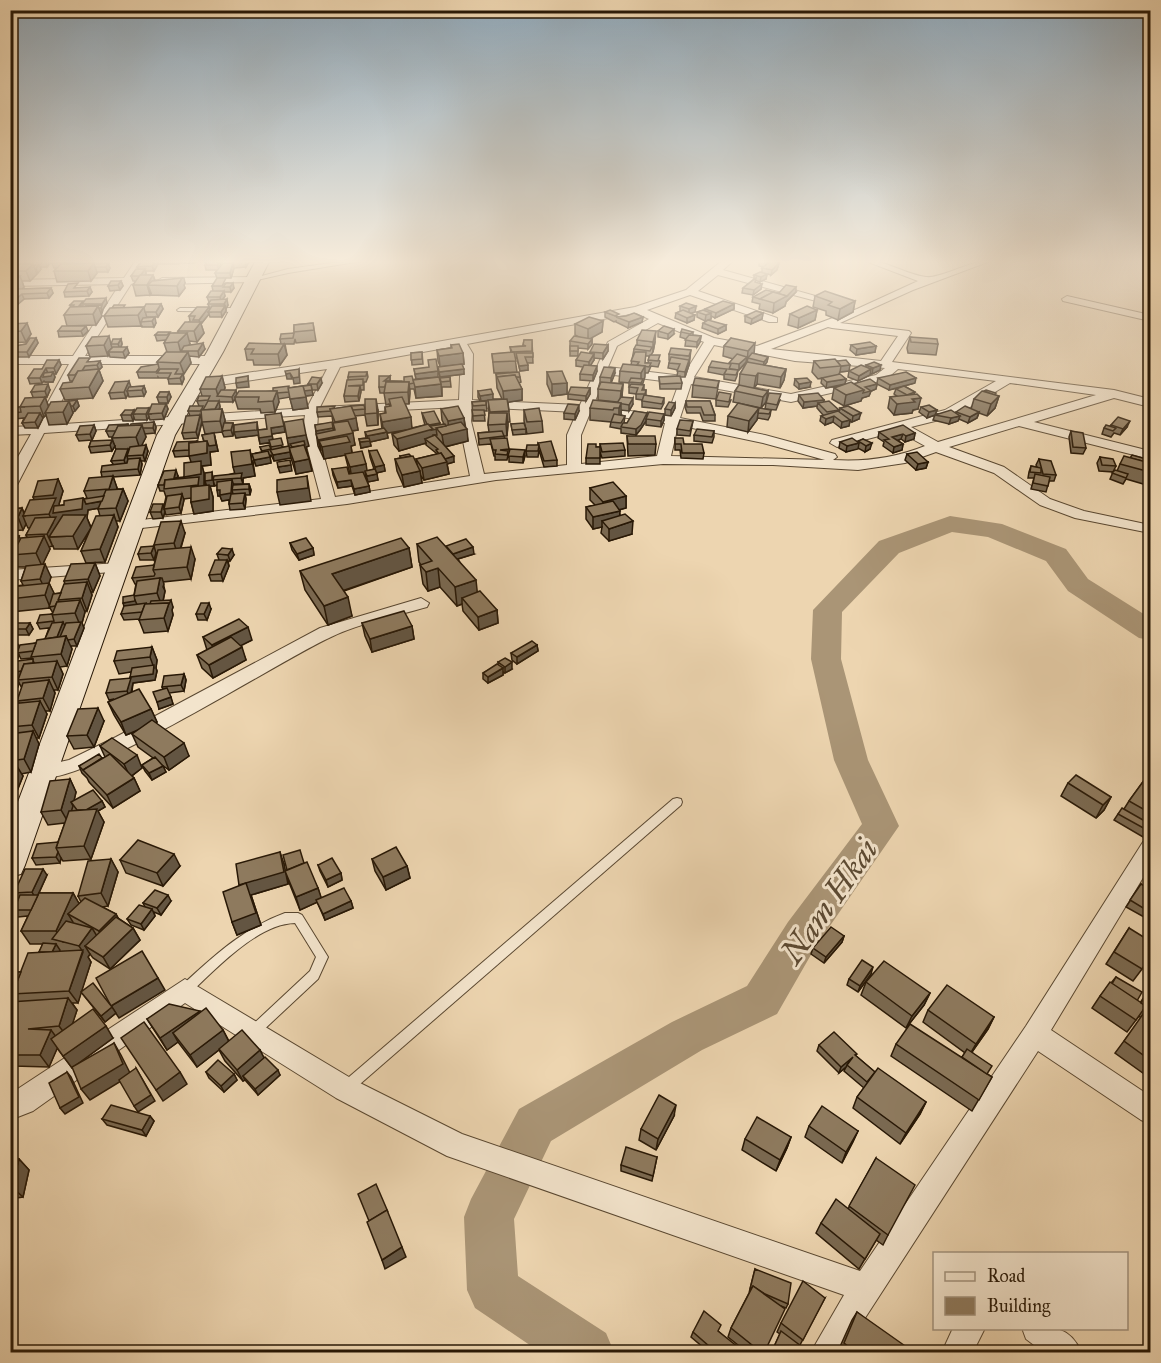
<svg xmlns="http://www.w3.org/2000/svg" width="1161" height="1363" font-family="'IM FELL Great Primer',serif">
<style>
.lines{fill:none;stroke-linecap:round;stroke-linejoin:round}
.river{fill:#aa9576;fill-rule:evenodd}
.lane-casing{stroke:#594730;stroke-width:2}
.street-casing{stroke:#594730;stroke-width:2}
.secondary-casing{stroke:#281806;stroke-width:2}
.lane{fill:#f3e4cc;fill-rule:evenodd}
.street{fill:#f3e4cc;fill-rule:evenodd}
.secondary{fill:#f3e4cc;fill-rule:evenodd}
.wall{fill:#7a6951;stroke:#281806;stroke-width:1.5;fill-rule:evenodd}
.shaded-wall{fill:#635542;stroke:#281806;stroke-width:1.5}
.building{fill:#8e7a5e;stroke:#281806;stroke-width:1.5}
.labels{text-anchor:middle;stroke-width:6;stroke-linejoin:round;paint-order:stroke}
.near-water-label{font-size:32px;font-style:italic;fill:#5c4a33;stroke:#f3e4cc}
</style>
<rect width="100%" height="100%" fill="#edd5b0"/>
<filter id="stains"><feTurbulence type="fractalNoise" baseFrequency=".00333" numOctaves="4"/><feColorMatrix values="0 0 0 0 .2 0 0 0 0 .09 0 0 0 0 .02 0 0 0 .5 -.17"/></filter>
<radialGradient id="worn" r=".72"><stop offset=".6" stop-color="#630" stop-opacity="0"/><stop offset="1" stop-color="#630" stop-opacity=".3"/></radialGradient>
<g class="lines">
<polygon class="river" points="950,516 1002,524 1066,549 1088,579 1150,618 1150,640 1139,638 1068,591 1046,561 988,537 952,532 899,553 842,612 841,659 868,760 899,826 816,946 777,1014 702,1050 551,1141 514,1219 518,1276 606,1333 614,1352 540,1352 475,1308 467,1290 464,1217 471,1199 519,1109 672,1022 747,986 788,922 862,824 834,760 811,659 813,610 879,541"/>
<defs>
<g id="lane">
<polygon points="353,260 368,260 288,273 253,281 250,279 288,269"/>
<polygon points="180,308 237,308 240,310 237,312 178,311 177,310"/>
<polygon points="677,798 681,799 682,802 681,805 352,1091 347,1093 342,1091 341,1087 342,1083 673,799"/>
<path d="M285 913H298L302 915 328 957 318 979 257 1036 253 1038 249 1036 247 1032 249 1028 310 971 316 957 295 923C257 924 216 969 189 994L185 995 181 994 179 990 181 986C213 957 243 928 285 913Z"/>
</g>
<g id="street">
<polygon points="10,260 17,260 10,266"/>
<path d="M136 260H146L135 278 139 281 131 284 85 356H210L216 360 210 364H81L49 425 307 408 327 369 199 388 193 384 199 380 335 360 635 307 686 290 723 260H734L723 270 844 304 839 307 718 275 698 291 777 318V322H769L690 295 647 310 714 338 757 346 857 309 918 281 863 260C886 260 904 274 926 277 940 279 971 260 993 260L913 290 840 323 909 331 911 333 892 362 1114 390 1150 399V407L1114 398 1034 422 1150 451V459L1019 426 949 447 1004 467 1050 499 1084 511 1150 525V533L1075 518 1040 505 994 473 936 452 905 463 858 470 773 465 663 464 496 480 347 504 133 529 126 525 133 521 321 499 303 431 305 415 44 433 17 485 10 489V471L31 434 10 435V427L35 426 69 364H10V356H73L120 284 10 286V280L124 278ZM636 313 649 319 608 342 580 405 472 400 473 354 467 344ZM658 323 704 342 683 376 608 367 617 346ZM828 327 832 328 898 336 881 361 771 349ZM714 345 795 361 885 368 876 375 791 394 694 377ZM456 346 461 354 459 400 320 407 340 367ZM898 369 996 381 945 410 832 440 830 443 837 447 898 431 925 446C895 458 865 462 833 460L837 457 835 454 765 435 680 418 691 384 791 402 884 381ZM606 374 679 383 667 416 593 406ZM1010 383 1096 395 938 442 911 427 955 416ZM459 407V421L470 476 335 497 317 431 318 414ZM472 407 577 412 567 435V465L484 474 471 421ZM590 413 665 423 657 456 581 464V435ZM678 425 763 443 825 460 671 456Z"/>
<polygon points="257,277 258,279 253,282 162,284 157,281 162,278"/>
<polygon points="1067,296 1150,315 1150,321 1063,301 1062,299"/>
<polygon points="118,563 126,568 124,571 10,580 10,570"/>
<path d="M421 598 429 603 427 607C396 616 360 623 331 637 280 660 79 790 37 777L34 772 37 767 69 760 116 737 320 628Z"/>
<polygon points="1150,839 1150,866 1051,1030 1150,1096 1150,1124 1141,1120 1038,1051 843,1352 811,1352 844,1295 447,1156 336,1098 185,1003 33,1111 10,1120 10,1094 185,979 354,1080 462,1134 860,1271 1026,1026 1143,842"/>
<polygon points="953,1328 985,1328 973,1352 942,1352"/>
<path d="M1022 1328C1049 1328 1069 1323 1081 1352H1043L1026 1339Z"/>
</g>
<polygon id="secondary" points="256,260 270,260 223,352 175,435 25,865 21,874 10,877 10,823 157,435 207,352"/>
</defs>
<use href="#lane" class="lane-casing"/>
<use href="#street" class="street-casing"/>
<use href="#secondary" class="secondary-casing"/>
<use href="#lane" class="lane"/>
<use href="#street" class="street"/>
<use href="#secondary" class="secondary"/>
</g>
<g class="wall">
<polygon points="24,260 49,260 50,263 47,267 40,267 41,269 30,281 22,281 24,287 21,289 51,288 53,293 49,298 24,299 17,305 15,305 16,307 11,312 10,277 12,277 10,271 24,264"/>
<polygon points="54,260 77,264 91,263 89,260 108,260 109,263 108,263 110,268 108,272 97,272 97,273 91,281 57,282 54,271 57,268 54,268 52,263"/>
<polygon points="156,260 197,260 195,263 181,263 180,262 179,264 158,264 154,271 146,271 146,274 145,275 153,275 155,280 185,283 184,285 185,288 179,296 151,295 151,293 150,295 136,296 133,285 136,281 133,281 131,276 138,269 137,267"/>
<polygon points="206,260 223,260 220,263 221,266 232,263 232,260 250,260 246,267 234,268 231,278 217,278 215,273 217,270 206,270 205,265 206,264 205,261"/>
<polygon points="759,261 772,261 779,263 778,267 771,275 767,274 766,279 760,282 755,280 755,282 761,289 753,295 742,293 743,288 754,279 754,275 762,272 762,268 764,267 759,266"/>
<polygon points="121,281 123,286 120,290 110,291 108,286"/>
<polygon points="228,283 234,288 231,292 224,292 223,291 225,296 223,299 228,305 226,309 226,311 222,317 210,317 209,314 201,324 204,333 197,342 189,341 190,344 188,346 205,349 199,357 189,356 191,363 183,374 184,379 182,384 169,384 168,378 159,378 158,377 158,378 139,378 137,372 158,364 157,362 167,352 164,343 166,340 157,341 155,335 178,333 178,331 190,321 189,316 209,307 208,304 209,302 207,297 213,291 212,286"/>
<polygon points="79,288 92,292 89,296 65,297 64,292"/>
<polygon points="796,292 786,302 785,306 773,313 759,309 760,304 752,302 753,297 779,293"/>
<polygon points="815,296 855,301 853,312 838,320 826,315 826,311 813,307"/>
<polygon points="84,302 107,303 103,309 102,313 101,314 102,316 96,325 67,326 64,315 71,307 70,305"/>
<polygon points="161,304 163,309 158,317 147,317 156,323 154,327 142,327 142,326 108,327 104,316 126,308 144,307"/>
<polygon points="734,304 734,309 715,318 711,316 711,319 705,321 697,317 697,312 705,310 705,309"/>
<polygon points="680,306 696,306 695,312 691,313 694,320 687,323 675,318 676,313 681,311 680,311"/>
<polygon points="817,310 815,320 798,328 788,325 790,314"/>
<polygon points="605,312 619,317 643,317 642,322 628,328 616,322 616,321 614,322 605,317"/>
<polygon points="763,313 762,319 751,324 745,322 745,316"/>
<polygon points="603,321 602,332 590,338 592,339 592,344 588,349 578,348 578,356 570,356 570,341 579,337 575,335 575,324"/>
<polygon points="313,323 316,341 296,343 295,339 294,344 285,344 287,355 280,365 254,365 253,360 247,360 245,349 281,344 280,339 294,333 294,325"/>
<polygon points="703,323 726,325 726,330 718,334 702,328"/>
<polygon points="10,324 31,334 26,342 10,343"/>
<polygon points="58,331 88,331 83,336 59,337"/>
<polygon points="658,331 674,334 668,339 658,337"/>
<polygon points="681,332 693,332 693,335 701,336 700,342 697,347 685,346 686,339 680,337"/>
<polygon points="910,337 938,344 936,355 908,353 907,348"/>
<polygon points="36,338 38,343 29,357 10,357 10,347 26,344"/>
<polygon points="731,338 754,354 768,357 767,362 764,365 786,369 784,380 780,388 757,384 754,388 768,391 766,402 761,408 733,402 735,391 739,385 740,374 748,361 739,370 730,369 738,370 737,376 735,381 724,379 724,375 708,372 709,367 729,364 733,359 723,356 724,346"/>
<polygon points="121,339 122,344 121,347 129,353 125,358 110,357 109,354 108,356 90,357 86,346 111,343"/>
<polygon points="524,340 532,340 533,363 527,363 528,370 520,371 517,358 515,358 517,372 494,373 492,354 511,353 510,347 523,346"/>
<path d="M637 340 655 342 653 352 651 355 660 361 658 367 651 366 648 373H645L642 385H644V390H646V396L664 398V403L661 409 642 407V400L636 399V394L629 393V383L619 382 620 371 631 365 634 349 637 346ZM645 356H649L648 363H645Z"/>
<polygon points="451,345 463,353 464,364 462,364 464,374 440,377 438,372 438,367 440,366 438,361 437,350 451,348"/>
<polygon points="608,345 608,351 603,359 594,358 594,360 590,365 597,371 593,381 580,380 580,374 583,367 576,366 576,360 590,354 590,352"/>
<polygon points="851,345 876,346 875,352 856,355 850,350"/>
<polygon points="422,352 423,364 412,365 411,353"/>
<polygon points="669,354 690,356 689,365 685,377 680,377 682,383 681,389 660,389 659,377 677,376 678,370 668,368 669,363 670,360 669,360"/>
<polygon points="59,360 61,365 56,374 53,374 55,377 53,382 45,382 44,381 42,383 30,384 28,378 42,369"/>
<polygon points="100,361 102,367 99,370 103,381 93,398 65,400 60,389 72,382 73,381 70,381 68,375 92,362"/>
<polygon points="814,361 837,361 849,371 840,372 839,374 846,379 845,384 877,383 878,378 915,383 904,386 915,392 914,394 918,409 913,410 912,413 894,415 888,408 890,397 897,396 894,394 896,389 898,388 889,390 877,384 876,389 871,391 869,396 862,398 861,401 844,406 832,399 834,388 844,385 826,388 821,383 822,378 818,379 812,372"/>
<polygon points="866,365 880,370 872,374 870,373 870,375 858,381 848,377 849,371 866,367"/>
<polygon points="414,369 440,378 450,377 451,387 442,387 442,396 416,398 414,389 410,389 409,404 405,404 412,428 425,425 423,418 422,413 440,425 444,424 442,420 441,409 464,418 468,441 445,447 454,462 447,464 449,474 424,480 421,476 422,483 404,487 397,471 395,459 400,458 400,456 417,464 416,459 437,454 436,453 426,445 426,443 399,451 394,445 392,434 405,430 387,433 388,438 370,442 371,446 361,448 359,439 366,438 365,432 382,429 380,414 385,413 385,407 390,406 389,404 386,405 384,393 380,393 379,387 390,376 390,381 402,382 416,379"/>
<polygon points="367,372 368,377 366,382 364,382 364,390 361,390 359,401 345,402 344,396 348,380 348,377"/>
<polygon points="547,372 567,383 567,394 552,396 547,384"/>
<polygon points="615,373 611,383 623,384 622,397 633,404 629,411 621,410 621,415 625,416 624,423 627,423 647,413 647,417 664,414 664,420 661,427 646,425 646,421 640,430 636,435 621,433 621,429 610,427 611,422 590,420 590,408 617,403 618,402 598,400 598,389 600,382 600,377"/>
<polygon points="496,374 520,377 521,382 519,383 522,389 522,400 508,402 510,422 508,422 507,436 504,436 509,449 510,452 525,456 523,463 509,462 509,455 508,455 507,460 495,460 495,456 494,456 491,444 479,445 478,433 489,432 488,425 489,413 488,400 485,401 486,401 487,411 484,411 485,421 473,421 472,402 480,401 478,397 478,391 493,399 502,399 497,388"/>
<polygon points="222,376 225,388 223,390 237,395 273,391 308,385 308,384 322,383 318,390 312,390 313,395 305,396 308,408 293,410 290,397 278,399 279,402 275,412 261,413 260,409 238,409 235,399 233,402 219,402 220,407 219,409 222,409 225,420 225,423 233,423 234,428 259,430 267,429 281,413 285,432 272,434 273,440 283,447 309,446 306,447 312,471 296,474 291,458 274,461 271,455 270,456 271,463 256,466 252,454 262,452 260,447 271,449 270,443 260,444 258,435 236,438 234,430 233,436 224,437 222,432 205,434 202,422 198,438 184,439 182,433 190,416 188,411 199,406 197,401 202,396 200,389"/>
<polygon points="795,379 810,387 799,389 794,385"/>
<polygon points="719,381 716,399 692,397 693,385"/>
<polygon points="144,386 146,392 144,396 129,397 128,394 126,398 111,399 109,393 131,387"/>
<polygon points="590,388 590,394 586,401 568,399 568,394"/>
<polygon points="50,390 47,397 45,397 49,407 77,400 79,406 75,411 73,412 73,413 67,424 49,425 46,415 44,417 42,417 43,418 38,428 25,428 22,423 24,418 15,419 12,413 33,397 31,392"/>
<polygon points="160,392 169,392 171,397 168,403 159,403 157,397"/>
<polygon points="799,395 824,400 823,402 839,410 839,412 840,408 859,419 852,422 850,421 849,426 841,428 833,422 825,425 820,421 821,416 823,415 817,408 817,406 803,408 798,401"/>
<polygon points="995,395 999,396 995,408 987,416 979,413 977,418 968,423 959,419 958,421 949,424 933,420 935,415 927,418 919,412 921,407 937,410 935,414 955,413 956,412 971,409 974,399"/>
<polygon points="716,400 731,400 728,407 716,406"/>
<polygon points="780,400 776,410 765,409 766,403"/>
<polygon points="686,401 710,401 715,415 715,421 703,421 700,413 687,413 685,407"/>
<polygon points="675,403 675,408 671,416 665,415 665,409"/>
<polygon points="166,404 168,409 164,419 150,420 149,417 147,420 135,420 134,418 133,421 123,421 121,415 134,410 135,412 149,408 150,410"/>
<polygon points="351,406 378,410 378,425 367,426 365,415 355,416 358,430 352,431 355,445 351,446 352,452 367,471 374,469 370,457 369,451 384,465 385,471 376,473 378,480 368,482 366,476 365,477 369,486 370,492 355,495 352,486 338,488 333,475 332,469 350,474 345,455 324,459 318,446 315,425 333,423 332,416 318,417 317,412"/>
<polygon points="759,408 771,410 770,416 768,420 758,418 748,432 727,427 728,416"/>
<polygon points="524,410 542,421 543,432 527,434 524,421"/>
<polygon points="579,411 575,420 564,419 564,413"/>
<polygon points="693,421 690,436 677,435 677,429"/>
<path d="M154 422 156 427 155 433 145 434 146 437 141 446 148 451 145 461H141L142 464 140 475 113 477 117 488V489H123L128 501 120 521H116L118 527 105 562 86 563 81 551 90 530 78 549H54L53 546 49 547 50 549 42 565 51 577 49 583 54 594 61 593 65 584 64 581 95 563 100 576 93 592H91L92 595 87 611H85V612L82 623 84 628 77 646H71L72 649 67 666 60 667 63 674 58 690H54L55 693 50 711H45L47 714 39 738H36L39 744 31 772 21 774 23 776 13 801H10V673L33 659 32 658 21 659 19 655 17 660 10 661 19 647 36 643 45 639 49 628 40 629 37 623 53 613 50 608 11 612 12 614 10 617V587L23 585 21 581 26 567H18L16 564 14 568H10V537L19 536 20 539 27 537 26 535 30 528H28L26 524 23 530 10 531V509L22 508 24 513 34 499 58 479 63 491 59 504V506L87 498 84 491 102 477 101 472 113 464 111 461 116 450 112 438 113 437H109L106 431 128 424 129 426ZM99 508 98 509 100 516 91 527 87 518 88 510ZM19 683 22 688 17 701 19 703 13 704 16 697 13 692H16Z"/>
<polygon points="511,424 526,429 526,434 513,435"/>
<polygon points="94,425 96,431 92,440 79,441 76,435"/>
<polygon points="1111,425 1127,427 1120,435 1114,433 1111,437 1102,434 1104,428 1110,426"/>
<polygon points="714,431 714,437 712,443 694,441 694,435"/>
<polygon points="1071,431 1086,448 1083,454 1071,453 1069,437"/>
<polygon points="879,432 915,433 914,439 905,442 901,439 898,441 903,444 902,450 893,453 883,446 884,442 878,438"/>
<polygon points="214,433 218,451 210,452 211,465 202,466 204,473 204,485 206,485 205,481 235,473 253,461 255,476 243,478 243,484 233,484 249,484 251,490 250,495 245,495 246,499 245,509 230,510 229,504 229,500 222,501 220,496 218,496 217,485 215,486 213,481 214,486 210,486 213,497 213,511 194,514 191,502 191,498 184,499 181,513 166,515 165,512 163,518 153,519 150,512 164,506 166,497 164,491 160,491 158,485 178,476 178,478 184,478 184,477 192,462 190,456 175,457 173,451 197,441 197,442 204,442 202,435"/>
<polygon points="627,436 656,444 655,455 628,456"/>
<polygon points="675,438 684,444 704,453 703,459 681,458 680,450 675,450"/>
<polygon points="863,439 870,449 865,452 858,448 846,452 839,448 840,442 858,442"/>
<polygon points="91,441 115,446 112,451 91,453 89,447"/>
<polygon points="538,443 557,460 557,466 544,467 539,450 538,457 527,457 526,451 538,445"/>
<polygon points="600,444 625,450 625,456 602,458 600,452 600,464 586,464 586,458 596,447 600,447"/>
<polygon points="907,454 928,462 926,468 916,470 905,460"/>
<polygon points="1100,457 1116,466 1113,472 1117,471 1120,464 1130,458 1150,460 1150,486 1126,479 1123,484 1110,479 1113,472 1099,471 1097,463"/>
<polygon points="1039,459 1056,475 1054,481 1049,481 1046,492 1031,489 1034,478 1028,478 1029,472 1031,466 1037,467 1036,465"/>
<polygon points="590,488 626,496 626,508 619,510 620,515 632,534 609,541 601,533 602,527 593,529 586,519 586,507 595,505 590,500"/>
<polygon points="185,533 181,548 195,559 191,579 163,582 165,591 163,601 173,607 172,610 173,615 168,631 144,633 139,620 140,619 124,620 121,614 134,595 136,584 135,584 132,578 154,565 157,554 156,553 154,560 140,560 138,554 154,546 154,545"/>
<polygon points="290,543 313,548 314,555 299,560 292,550"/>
<polygon points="417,544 446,547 474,554 458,559 477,592 497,610 498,623 479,630 463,611 462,604 457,606 440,587 428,591 423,584 420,565 421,565 419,562"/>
<polygon points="409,548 412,567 344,591 352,616 328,625 305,590 300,571"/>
<polygon points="217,554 234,555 230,561 228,561 229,566 223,581 211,581 209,575 219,560"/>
<polygon points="211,609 207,620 198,620 196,614"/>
<polygon points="30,623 33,629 29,635 15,635 11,629"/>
<polygon points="362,623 412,626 414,639 372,652 365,636"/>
<polygon points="203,637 252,640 240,645 246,660 213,678 202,668 197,655 207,650"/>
<polygon points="537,645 538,651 517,664 512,660 511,653"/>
<polygon points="152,647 157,660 156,668 157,671 155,680 133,683 132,692 151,709 157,722 155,723 189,756 169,770 162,765 166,772 152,780 145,771 142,765 153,758 138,747 132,734 137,731 126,735 114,715 108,702 114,699 109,700 106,693 131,678 131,672 119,674 114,661"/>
<polygon points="498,662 512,669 505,673 503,672 503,675 488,683 483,679 483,673 498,665"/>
<polygon points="184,674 186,680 184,691 169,693 173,704 159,709 163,689 162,687"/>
<polygon points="104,721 94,747 74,749 67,736"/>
<polygon points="100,746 142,768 132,776 134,778 140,791 113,808 89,782 87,778 82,773 79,766 105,757"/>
<polygon points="1150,772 1150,827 1143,837 1114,820 1118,814 1124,809 1129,801"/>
<polygon points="70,779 76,792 74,800 102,801 105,807 98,811 104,822 91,859 63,861 61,858 60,863 36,865 32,858 58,842 65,823 48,825 41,812"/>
<polygon points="1068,783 1111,797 1104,810 1096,818 1061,796"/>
<polygon points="111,859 118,872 108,906 102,907 116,914 118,918 133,928 140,940 110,969 93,958 90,954 88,957 91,962 81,992 116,1013 105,1022 81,992 78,1003 72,1003 77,1010 72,1024 113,1038 72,1068 57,1048 49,1067 13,1066 10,1063 10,972 21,972 39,952 43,944 30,944 21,931 28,916 18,917 14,910 19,899 14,893 47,875 39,893 73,893 79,904 81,902 78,896"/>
<polygon points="372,859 407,866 410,878 386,890 375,871"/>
<polygon points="120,860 180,866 163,886 126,873"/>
<polygon points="304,863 318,888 321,898 351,901 353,908 325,920 317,902 300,910 286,875 288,884 251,895 261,925 237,935 232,922 239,886 284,864 285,871"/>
<polygon points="318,865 341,873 342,880 328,887 320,871"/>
<polygon points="1141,884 1150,908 1144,917 1126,907"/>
<polygon points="171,901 161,915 154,912 155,916 144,930 131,925 127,919 145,907 143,903"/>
<polygon points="1129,928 1142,969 1133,981 1106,964"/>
<polygon points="844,936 842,942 824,963 811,954 813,948"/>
<polygon points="871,974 858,992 847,985 849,979"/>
<polygon points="1116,977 1137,1001 1140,1003 1146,994 1150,997 1150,1072 1147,1076 1115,1053 1141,1018 1139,1016 1127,1032 1092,1008 1100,996 1111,983"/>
<polygon points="866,982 930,993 924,1005 906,1028 861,995"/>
<polygon points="928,1010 994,1017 988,1029 972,1052 987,1074 992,1077 972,1111 891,1056 896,1044 962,1057 965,1053 923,1022"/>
<polygon points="201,1012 223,1030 229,1041 260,1050 264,1058 280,1075 258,1095 245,1080 243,1081 225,1061 219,1050 197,1067 178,1042 167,1050 147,1019"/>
<polygon points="819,1045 856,1056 875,1072 926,1102 920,1114 900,1144 853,1108 857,1097 864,1088 844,1071 846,1067 839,1073 817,1051"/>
<polygon points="206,1072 234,1074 237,1080 224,1092 209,1078"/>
<polygon points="150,1116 154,1121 146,1136 107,1125 102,1119"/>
<polygon points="674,1116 656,1150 639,1140 641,1129"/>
<polygon points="809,1126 858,1131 842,1163 805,1137"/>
<polygon points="791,1137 787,1148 776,1171 742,1150 745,1139"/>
<polygon points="657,1157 652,1181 621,1171 621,1165"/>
<polygon points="876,1158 888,1235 883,1245 876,1240 859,1269 816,1233 821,1223 848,1209"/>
<polygon points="19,1159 29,1170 23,1197 10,1199 10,1160"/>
<polygon points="755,1269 788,1304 786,1308 781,1306 764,1353 748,1353 728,1337 731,1328 749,1293"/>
<polygon points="825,1298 800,1345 799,1353 771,1353 780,1334 777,1332 781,1323"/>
<polygon points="857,1312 907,1353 840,1353 838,1351 852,1320"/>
<polygon points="718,1331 743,1353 710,1353 691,1337 693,1332"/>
</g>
<g class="shaded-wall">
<polygon points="47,260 49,260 50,263 47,267 46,262"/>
<polygon points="74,260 76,260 77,263 73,267 72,262"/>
<polygon points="100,260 108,260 109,263 97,266 95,262"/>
<polygon points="156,260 157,260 158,264 154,271 152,266"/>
<polygon points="216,260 223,260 220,263 221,267 219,270 217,265 214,262"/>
<polygon points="245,260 250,260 246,267"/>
<polygon points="94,263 97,273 91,281 88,271"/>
<polygon points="108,263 110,268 108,272 106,267"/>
<polygon points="233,263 234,268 231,278 230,273"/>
<polygon points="779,263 777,270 771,275 772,270"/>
<polygon points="33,264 37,274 30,281 26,271"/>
<polygon points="39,265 41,269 38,273 36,268"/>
<polygon points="145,269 146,274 142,281 140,276"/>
<polygon points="767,274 766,279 760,282 761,277"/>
<polygon points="153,275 156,285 148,285 151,293 150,295 147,285"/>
<polygon points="20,276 24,287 13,298 10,292 10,286"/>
<polygon points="182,278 184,278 185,283 184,285 185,288 179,296 177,286"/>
<polygon points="121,281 123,286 120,290 118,285"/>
<polygon points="233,283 234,288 231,292 230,287"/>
<polygon points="762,284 761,289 753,295 754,290"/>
<polygon points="90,287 92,292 89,296 87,291"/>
<polygon points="796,287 796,292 786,302 785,306 773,313 774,303"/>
<polygon points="51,288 53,293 49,298 47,293"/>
<polygon points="224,291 225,296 221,302 220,297"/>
<polygon points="22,294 24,299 17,305 15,300"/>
<polygon points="106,298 107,303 103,309 102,313 101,308 102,304"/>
<polygon points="227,299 228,305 226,309 224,304"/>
<polygon points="855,301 853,312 838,320 840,309"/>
<polygon points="14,302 16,307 11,312 10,305"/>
<polygon points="161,304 163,309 158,317 156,312"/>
<polygon points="734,304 734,309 715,318 716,313"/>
<polygon points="98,306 102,316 96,325 93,314"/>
<polygon points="225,306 226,311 222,317 221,312"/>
<polygon points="696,306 695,312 689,314 689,309"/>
<polygon points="144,307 147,318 141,322 141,326 138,315"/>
<polygon points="209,307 211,312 208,312 209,314 201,324 204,333 197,342 194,331 200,323 199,320"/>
<polygon points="817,310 815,320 798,328 799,318"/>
<polygon points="711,313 711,319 705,321 706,315"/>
<polygon points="763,313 762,319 751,324 752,319"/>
<polygon points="695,315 694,320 687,323 687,318"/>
<polygon points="155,317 156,323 154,327 152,321"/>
<polygon points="643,317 642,322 628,328 629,322"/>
<polygon points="603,321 602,332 588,340 588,329"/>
<polygon points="27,323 31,334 26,342 21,331"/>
<polygon points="726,325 726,330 718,334 718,329"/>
<polygon points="86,326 88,331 83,336 81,331"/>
<polygon points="674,329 674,334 668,339 668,334"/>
<polygon points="656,331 655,342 653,352 653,342"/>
<polygon points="187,333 190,344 183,351 181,351 181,353 178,342"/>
<polygon points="109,336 112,348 108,352 109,354 108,356 104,345"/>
<polygon points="701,336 700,342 697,347 697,342"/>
<polygon points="36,338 38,343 29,357 27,352"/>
<polygon points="121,339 122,344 120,349 118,344"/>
<polygon points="592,339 592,344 588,349 588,344"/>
<polygon points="203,343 205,349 199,357 198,351"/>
<polygon points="755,343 754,354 748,358 747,362 748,351"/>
<polygon points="284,344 287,355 280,365 278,354"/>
<polygon points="608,345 608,351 603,359 603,353"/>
<polygon points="876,346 875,352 856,355 857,349"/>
<polygon points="127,347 129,353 125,358 123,352"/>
<polygon points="691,350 689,365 685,377 685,372 689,361"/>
<polygon points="188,352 191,363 184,374 180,363"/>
<polygon points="463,353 464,364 440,367 439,356"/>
<polygon points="594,354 594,360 589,368 589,362"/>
<polygon points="747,357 746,362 739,370 739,364"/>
<polygon points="768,357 767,362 763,367 764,362"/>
<polygon points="59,360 61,365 56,374 54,368"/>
<polygon points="100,361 102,367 99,370 103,381 93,398 89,387 99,370 97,365"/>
<polygon points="528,365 528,370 520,371 519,366"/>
<polygon points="850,365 849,371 840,372 841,366"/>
<polygon points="881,365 880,370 872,374 873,368"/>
<polygon points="597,366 597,371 593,381 593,375"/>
<polygon points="645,366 645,377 641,389 641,373"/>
<polygon points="46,368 48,374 53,372 55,377 53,382 45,382 44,381 42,383 40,378"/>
<polygon points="615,368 615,373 611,383 611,378"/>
<polygon points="299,369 300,383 294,384 293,378"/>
<polygon points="464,369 464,374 440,377 439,372"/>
<polygon points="786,369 784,380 780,388 781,377"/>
<polygon points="871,369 870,375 858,381 859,376"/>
<polygon points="438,371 438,377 416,379 415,374"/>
<polygon points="290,373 292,379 287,379 286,374"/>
<polygon points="758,373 757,384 754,388 756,376"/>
<polygon points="183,374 184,379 182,384 180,378"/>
<polygon points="222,376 225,388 221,396 218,396 216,389"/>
<polygon points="248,376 249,387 237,388 236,383"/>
<polygon points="390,376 390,381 384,381"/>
<polygon points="321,378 322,383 318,390 317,384"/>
<polygon points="916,378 915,383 889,390 890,385"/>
<polygon points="846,379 845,384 826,388 827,382"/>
<polygon points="129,381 131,387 127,391 128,394 126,398 124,392"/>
<polygon points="409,382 410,393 409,404 408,392"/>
<polygon points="811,382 810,387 799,389 799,384"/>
<polygon points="567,383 567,394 552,396 552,384"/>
<polygon points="48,384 50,390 47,397 45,391"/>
<polygon points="441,384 442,396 416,398 415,387"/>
<polygon points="623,384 622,395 620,402 621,391"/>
<polygon points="877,384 876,389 871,391 869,396 862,398 861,401 844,406 846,395 865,387"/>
<polygon points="311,385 313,395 292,398"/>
<polygon points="144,386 146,392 144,396 142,390"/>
<polygon points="360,386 361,392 359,401 358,396"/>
<polygon points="590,388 590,394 586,401 586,396"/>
<polygon points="522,389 522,400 504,403 503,391"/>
<polygon points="236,390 237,396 235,397 235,399 233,402 232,397"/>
<polygon points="277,391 279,402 275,412 273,401"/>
<polygon points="768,391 766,402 761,408 763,397"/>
<polygon points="169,392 171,397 168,403 167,397"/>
<polygon points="493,394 493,400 481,401 480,396"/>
<polygon points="999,396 995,408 987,416 991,404"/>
<polygon points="45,397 49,408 45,413 46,415 44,417 40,406"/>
<polygon points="306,397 308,408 293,410 290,399"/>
<polygon points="633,398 633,404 629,411 629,405"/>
<polygon points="921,398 918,409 913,410 912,413 894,415 897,404 912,399"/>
<polygon points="376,399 378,410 378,425 377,413"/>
<polygon points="77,400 79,406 75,411 73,406"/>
<polygon points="824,400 823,406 818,403 817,406 803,408 804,402"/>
<polygon points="69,401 73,413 67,424 63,412"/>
<polygon points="219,401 220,407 215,417 214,411"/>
<polygon points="621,403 621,415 619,420 619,408"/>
<polygon points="675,403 675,408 671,416 671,410"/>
<polygon points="166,404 168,409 164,419 162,413"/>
<polygon points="579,405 579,411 575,420 575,414"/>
<polygon points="149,408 151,414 148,414 149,417 147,420 146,414"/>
<polygon points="759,408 757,420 748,432 749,421"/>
<polygon points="222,409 225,420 223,432 220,421"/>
<polygon points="134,410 135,414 133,414 134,418 133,421 131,415"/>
<polygon points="937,410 935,415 927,418 929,412"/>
<polygon points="979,412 977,418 968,423 970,417"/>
<polygon points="40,413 43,418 38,428 35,422"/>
<polygon points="507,413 508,425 507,436 506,424"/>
<polygon points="647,413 647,419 646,419 646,421 640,430 636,435 636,429"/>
<polygon points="861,413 859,419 852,422 853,416"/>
<polygon points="664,414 664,420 661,427 661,421"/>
<polygon points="200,415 202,421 198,438 196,432"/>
<polygon points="834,416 833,422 825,425 826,419"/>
<polygon points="960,416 958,421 949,424 951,418"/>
<polygon points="411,417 412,429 387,433 388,438 370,442 371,446 361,448 360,442 368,441 367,436 384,433 382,422"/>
<polygon points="356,418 358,430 337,433 335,422"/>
<polygon points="464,418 465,429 467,429 468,441 444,447 442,435 449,432 448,421"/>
<polygon points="850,420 849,426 841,428 842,422"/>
<polygon points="1130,421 1127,427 1120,435 1123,429"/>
<polygon points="154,422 156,427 155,433 153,428"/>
<polygon points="257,422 259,435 236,438 234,432"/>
<polygon points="233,423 234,429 233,436 231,430"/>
<polygon points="440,423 440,428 436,428 437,435 433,435 434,441 425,439 426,443 399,451 397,439 428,425"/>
<polygon points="94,425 96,431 92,440 90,434"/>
<polygon points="142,425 146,437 140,449 136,437"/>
<polygon points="284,426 285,432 272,434 273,442 260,444 259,438 271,428"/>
<polygon points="333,428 334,433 317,436 316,431"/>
<polygon points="214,433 218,451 210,452 211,465 202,466 204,473 204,487 202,497 198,485 187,486 184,477 193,468 189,456 197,441 198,447 207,441"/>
<polygon points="353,433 355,445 351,446 352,454 324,459 322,447 319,441 321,451 318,440"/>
<polygon points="915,433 914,439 905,442 906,436"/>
<polygon points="903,434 901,439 891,443 892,437"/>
<polygon points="306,435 309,446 306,447 306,451 289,449 287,438"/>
<polygon points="112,440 115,446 112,451 110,445"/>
<polygon points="859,443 858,449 846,452 847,446"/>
<polygon points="872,443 870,449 865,452 866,446"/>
<polygon points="903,444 902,450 893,453 894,447"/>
<polygon points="146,445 148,451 145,461 143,455"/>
<polygon points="128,449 130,454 127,456 128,460 126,466 124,460"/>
<polygon points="250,450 255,476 243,478 243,484 241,478 236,478 233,467"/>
<polygon points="525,450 525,456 523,463 523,457"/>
<polygon points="290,452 291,458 274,461 273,455"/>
<polygon points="454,456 454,462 447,464 449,474 424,480 422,468 444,459"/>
<polygon points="270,457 271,463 256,466 254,460"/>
<polygon points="140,458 142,464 140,475 138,469"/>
<polygon points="309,459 312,471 296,474 294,462"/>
<polygon points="928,462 926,468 916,470 918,464"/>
<polygon points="366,464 368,476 377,474 378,480 368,482 365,471 366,476 352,479 350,467"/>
<polygon points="291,465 292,471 280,473 278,467"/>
<polygon points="384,465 385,471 376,473 375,467"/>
<polygon points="176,470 178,476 176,484 174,478"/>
<polygon points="420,471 422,483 404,487 402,475"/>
<polygon points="212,472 213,478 214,486 210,486 213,497 213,511 194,514 191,502 207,487 205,481"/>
<polygon points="113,476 117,488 113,501 109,489"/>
<polygon points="307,476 311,501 280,505 277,492"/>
<polygon points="58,479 63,491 59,504 61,510 83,498 86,504 104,501 106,507 88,510 87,518 91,528 78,549 73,536 49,537 53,547 47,534 53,523 49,514 38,509 33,497"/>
<polygon points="232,480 234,486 232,490 233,494 233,499 222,501 220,496 218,496 217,490"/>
<polygon points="351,480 352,486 338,488 337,482"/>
<polygon points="249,484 251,490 250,495 249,489"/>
<polygon points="369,486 370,492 355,495 354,489"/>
<polygon points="123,489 128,501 120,521 116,508"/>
<polygon points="245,493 246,499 245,509 243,503"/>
<polygon points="182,494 184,500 181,513 179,507"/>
<polygon points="626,496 626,508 602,514 603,502"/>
<polygon points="163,504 165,512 163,518 161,512"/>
<polygon points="22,508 25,516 23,516 26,524 23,530 18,517"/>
<polygon points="620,511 619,523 602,521 602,527 593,529 593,517"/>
<polygon points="114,515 118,527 105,562 100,549"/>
<polygon points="181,521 185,533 178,556 174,543"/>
<polygon points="633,521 632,534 609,541 609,529"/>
<polygon points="19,536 25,549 12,555 16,564 14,568 10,561 10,551"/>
<polygon points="44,536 50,549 42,566 36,553"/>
<polygon points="154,546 156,553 154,560 151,553"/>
<polygon points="191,547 195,559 191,579 187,567"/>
<polygon points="473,547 474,554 454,560 453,554"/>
<polygon points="313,548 314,555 299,560 297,554"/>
<polygon points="409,548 412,567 336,593 332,574"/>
<polygon points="232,549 234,555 230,561 228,555"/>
<polygon points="227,560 229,566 223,581 221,574"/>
<polygon points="95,563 100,576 93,592 88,579"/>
<polygon points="45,564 51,577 49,583 55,595 50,607 45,595 46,591 40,579"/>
<polygon points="438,568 440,587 428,591 426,572"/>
<polygon points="160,578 162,578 164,584 163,587 165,591 162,606 157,593"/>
<polygon points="476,580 478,599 462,598 462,604 457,606 455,587"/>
<polygon points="87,582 92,595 87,611 82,598"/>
<polygon points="348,597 352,616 328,625 324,606"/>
<polygon points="80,600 85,612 82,623 84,628 77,646 74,639 80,625 75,613"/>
<polygon points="135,600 138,607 125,610 123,603"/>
<polygon points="171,600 173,607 172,610 173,615 168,631 164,618 169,603"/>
<polygon points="209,603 211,609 207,620 204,614"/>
<polygon points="497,610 498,623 479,630 478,617"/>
<polygon points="63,622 66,628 61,640 56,639"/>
<polygon points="30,623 33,629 29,635 26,629"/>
<polygon points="412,626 414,639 372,652 370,639"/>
<polygon points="248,627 252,640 217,658 212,645"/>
<polygon points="66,636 72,649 67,666 61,654"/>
<polygon points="17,643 21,649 17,653 19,655 17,660 10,661 10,654"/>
<polygon points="537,645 538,651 517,664 517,657"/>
<polygon points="152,647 157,660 156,668 157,671 155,680 133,683 130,698 127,691 130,677 154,668 150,657"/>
<polygon points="242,647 246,660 213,678 209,665"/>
<polygon points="33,661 37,667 34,675 18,679 19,683 16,692 10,680 10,673"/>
<polygon points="57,661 63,674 58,690 52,677"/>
<polygon points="512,662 512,669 505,673 505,667"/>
<polygon points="503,668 503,675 488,683 488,677"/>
<polygon points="184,674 186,680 184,691 181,685"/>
<polygon points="49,680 55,693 50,711 43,698"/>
<polygon points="10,687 16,697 10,710"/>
<polygon points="171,697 173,704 159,709 157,702"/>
<polygon points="40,701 47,714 39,738 32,725"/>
<polygon points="98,708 104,721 94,747 87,735"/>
<polygon points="151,709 157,722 126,735 121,722"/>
<polygon points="33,731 39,744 31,772 24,759"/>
<polygon points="184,743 189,756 169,770 164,757"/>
<polygon points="137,755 142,768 130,777 124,764"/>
<polygon points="15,763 23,776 13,801 10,797 10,775"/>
<polygon points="163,766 166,772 152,780 149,773"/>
<polygon points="134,778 140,791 113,808 107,795"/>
<polygon points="70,779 76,792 73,805 71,802 73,806 68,822 61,810"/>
<polygon points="1111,797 1104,810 1096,818 1103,805"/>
<polygon points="102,801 105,807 98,811 104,822 91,859 84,846 79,813"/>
<polygon points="58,852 61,858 60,863 56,857"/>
<polygon points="280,852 284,864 288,884 251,895 261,925 237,935 232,922 244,897 239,885"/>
<polygon points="174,854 180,866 163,886 157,873"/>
<polygon points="111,859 118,872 108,906 101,893"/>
<polygon points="407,866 410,878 386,890 383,877"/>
<polygon points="43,869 47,875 36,899 32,892"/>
<polygon points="341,873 342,880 328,887 326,880"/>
<polygon points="318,888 322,900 300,910 296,897"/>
<polygon points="73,893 80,905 68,914 73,922 65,942 63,942 56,931"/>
<polygon points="168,895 171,901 161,915 157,908"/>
<polygon points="351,901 353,908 325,920 323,914"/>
<polygon points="152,909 155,916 144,930 141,924"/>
<polygon points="116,914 123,927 106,943 99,931"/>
<polygon points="92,928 100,941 85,946 90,954 88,957 91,962 78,1003 69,991 83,952 79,946"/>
<polygon points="133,928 140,940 110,969 103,957"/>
<polygon points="844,936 842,942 824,963 826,957"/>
<polygon points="56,944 60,950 54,963 50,957"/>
<polygon points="873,967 871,974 858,992 860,986"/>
<polygon points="158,978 165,990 119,1018 111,1006"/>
<polygon points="930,993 924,1005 906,1028 912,1016"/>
<polygon points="12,995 17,1001 16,1003 11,997"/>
<polygon points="68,998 77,1010 68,1038 59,1026"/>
<polygon points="112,1007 116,1013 105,1022 101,1016"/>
<polygon points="200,1011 206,1023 173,1033 178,1042 167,1050 160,1038"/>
<polygon points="994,1017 988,1029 969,1056 976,1044"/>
<polygon points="106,1026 113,1038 72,1068 63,1056"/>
<polygon points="51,1030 60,1042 49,1067 40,1055"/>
<polygon points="223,1030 229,1042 197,1067 190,1055"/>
<polygon points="114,1043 121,1055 131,1075 90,1100 81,1089"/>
<polygon points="260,1050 266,1062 243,1076 245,1080 243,1081 237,1070"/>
<polygon points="853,1057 846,1067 839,1073 841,1067"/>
<polygon points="136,1068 155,1101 138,1112 134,1106"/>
<polygon points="278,1070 280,1075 258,1095 255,1089"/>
<polygon points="67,1072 71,1077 83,1103 65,1114 60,1108"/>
<polygon points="180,1072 187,1084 163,1101 156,1090"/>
<polygon points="234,1074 237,1080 224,1092 221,1086"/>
<polygon points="926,1102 920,1114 900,1144 906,1133"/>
<polygon points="676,1105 674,1116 656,1150 658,1139"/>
<polygon points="150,1116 154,1121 146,1136 142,1130"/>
<polygon points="858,1131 853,1142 842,1163 846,1152"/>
<polygon points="791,1137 787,1148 776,1171 780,1160"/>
<polygon points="19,1159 29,1170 23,1197 12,1187"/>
<polygon points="402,1247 406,1257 385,1269 382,1260"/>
</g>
<g class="building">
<polygon points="24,260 47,260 46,262 23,262"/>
<polygon points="54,260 74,260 72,262 52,263"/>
<polygon points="142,260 156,260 152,266 137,267"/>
<polygon points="206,260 216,260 214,262 220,262 217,265 205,265 208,261 205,261"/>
<polygon points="760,260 770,260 768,262"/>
<polygon points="771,261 779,263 772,270 762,268"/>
<polygon points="94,263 88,271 54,271 61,264"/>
<polygon points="108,263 106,267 95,267 94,264"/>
<polygon points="223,263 233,263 230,273 215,273"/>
<polygon points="17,264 33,264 26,271 10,271"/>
<polygon points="33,265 39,265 36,268 35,268"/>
<polygon points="136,269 145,269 140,276 131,276"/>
<polygon points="760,272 767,274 761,277 754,275"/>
<polygon points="140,275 153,275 147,285 133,285"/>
<polygon points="20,276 10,286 10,277"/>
<polygon points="182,278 177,286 148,285 152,281"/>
<polygon points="217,278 226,278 222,286 212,286"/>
<polygon points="756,278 755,282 762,284 754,290 743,288"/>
<polygon points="111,281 121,281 118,285 108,286"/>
<polygon points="78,283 74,288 90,287 87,291 64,292 68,284"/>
<polygon points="226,283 233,283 230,287 223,287"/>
<polygon points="786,285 796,287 786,297 787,296 773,292 760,299 753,297 766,290 779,293"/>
<polygon points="51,288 47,293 22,294 15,300 10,300 10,298 18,289"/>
<polygon points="211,291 224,291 220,297 207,297"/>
<polygon points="825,291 855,301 840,309 828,305 832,302 815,296"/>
<polygon points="773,292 787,296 774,303 760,299"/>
<polygon points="106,298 102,304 82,304 86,299"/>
<polygon points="227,299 224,304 208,304 211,300"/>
<polygon points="74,301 83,301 79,306 83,306 83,307 73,307 74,305 70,305"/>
<polygon points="723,301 734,304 716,313 705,309"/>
<polygon points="686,303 696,306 689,309 680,306"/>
<polygon points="146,304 161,304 156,312 145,312 144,308"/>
<polygon points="102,305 101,308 99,308 98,306 85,306"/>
<polygon points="114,305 125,305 123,308 112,308"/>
<polygon points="98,306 93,314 64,315 70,307"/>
<polygon points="212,306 225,306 221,312 208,312"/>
<polygon points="807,306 817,310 799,318 790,314"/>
<polygon points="144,307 138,315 104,316 110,308"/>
<polygon points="197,307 209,307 199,320 193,320 195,316 189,316"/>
<polygon points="610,310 619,314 615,316 605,312"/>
<polygon points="683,310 695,315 687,318 676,313"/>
<polygon points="703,310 711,313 706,315 697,312"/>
<polygon points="756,311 763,313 752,319 745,316"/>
<polygon points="634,313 643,317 629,322 616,317 626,316"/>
<polygon points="155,317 152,321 141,322 143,318"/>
<polygon points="589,317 603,321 588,329 575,324"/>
<polygon points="708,320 726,325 718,329 703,323"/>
<polygon points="185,322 201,322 194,331 178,331"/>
<polygon points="27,323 21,331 10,332 10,324"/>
<polygon points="313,323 314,330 294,332 294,325"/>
<polygon points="62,326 86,326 81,331 58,331"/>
<polygon points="664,326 674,329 668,334 658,331"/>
<polygon points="682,329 693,332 690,334 681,332"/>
<polygon points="642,330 656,331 653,342 637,340"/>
<polygon points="158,332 170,332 167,335 155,335"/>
<polygon points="170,333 187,333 178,342 164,343"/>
<polygon points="294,333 293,338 280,339 281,334"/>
<polygon points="689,335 701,336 697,342 685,340"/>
<polygon points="109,336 104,345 86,346 92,337"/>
<polygon points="574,336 592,339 588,344 570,341"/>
<polygon points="910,337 937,339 938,344 911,342"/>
<polygon points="30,338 36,338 27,352 10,352 10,347 26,344"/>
<polygon points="731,338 755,343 748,351 724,346"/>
<polygon points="113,339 121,339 118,344 111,344"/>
<polygon points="524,340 532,340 532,351 512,352 510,347 526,346 523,345"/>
<polygon points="870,342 876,346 857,349 851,345"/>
<polygon points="203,343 198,351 181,351 184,346"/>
<polygon points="249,343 284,344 278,354 251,354 254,349 245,349"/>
<polygon points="459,344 463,353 439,356 437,350 452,348 451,345"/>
<polygon points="594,344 608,345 603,353 590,352"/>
<polygon points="636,345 652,347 650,351 634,349"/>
<rect x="570" y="346" width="8" height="5"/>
<polygon points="113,347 127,347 123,352 108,352"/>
<polygon points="671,348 691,350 689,356 669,354"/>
<polygon points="166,352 188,352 180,363 157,362"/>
<polygon points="422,352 422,359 411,360 411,353"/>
<polygon points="514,352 516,361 493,362 492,354"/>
<polygon points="581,352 594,354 589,362 576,360"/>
<polygon points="635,352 646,352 645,363 651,363 649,367 637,365 639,362 631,361"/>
<polygon points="516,353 533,353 533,357 525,357 528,365 519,366"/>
<polygon points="752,353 768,357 764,362 748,358"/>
<polygon points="737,354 747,357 739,364 729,363"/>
<polygon points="650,355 660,355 658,361 648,360"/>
<polygon points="671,357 689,360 685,372 677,371 680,364 669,363"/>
<polygon points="79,358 90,358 87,362 100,361 97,365 85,366 82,371 78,371 75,375 68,375"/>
<polygon points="436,359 438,371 415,374 414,369 429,367 428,360"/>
<polygon points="835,359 841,366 820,368 814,361"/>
<polygon points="47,360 59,360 54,368 46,368 40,378 28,378 34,369 42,369"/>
<polygon points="846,360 850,365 841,366 837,361"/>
<polygon points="712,361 731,364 729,369 738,370 736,375 724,374 727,369 709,367"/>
<polygon points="747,362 786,369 781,377 758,373 756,376 740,374"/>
<polygon points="874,362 881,365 873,368 866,365"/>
<polygon points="158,364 159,368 156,372 137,372 141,367"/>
<polygon points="462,364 464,369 439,372 438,367"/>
<polygon points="623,364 645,366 641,373 620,371"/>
<polygon points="584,365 597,366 593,375 580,374"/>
<polygon points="861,365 871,369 859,376 849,371"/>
<polygon points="604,367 615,368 611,378 600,377"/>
<polygon points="99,369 89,387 60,389 63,383 72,382 78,371"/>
<polygon points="160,369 178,369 175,374 183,374 180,378 168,379 171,373 157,373"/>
<polygon points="299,369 299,377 293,378 290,373 286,374 285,371"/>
<polygon points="562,371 567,383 552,384 547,372"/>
<polygon points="53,372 51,376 43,377 44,373"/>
<polygon points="349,372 367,372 366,376 348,377"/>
<polygon points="519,372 520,377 516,377 515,375 497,377 496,374"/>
<polygon points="906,372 916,378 890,385 878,378"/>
<polygon points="840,374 846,379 827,382 822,378"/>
<polygon points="515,375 522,389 503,391 497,377"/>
<polygon points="222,376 216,389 200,389 206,377"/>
<polygon points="248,376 248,381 236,383 236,378"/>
<polygon points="379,376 390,376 384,381 402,381 402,382 386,382 385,387 379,387"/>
<polygon points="412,376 414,383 409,384 409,382 404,382 404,377"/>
<polygon points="680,376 682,383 660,384 659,377"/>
<polygon points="312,377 321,378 317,384 308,384"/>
<polygon points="439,377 441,384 415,387 413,380"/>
<polygon points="450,377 450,381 441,382 440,378"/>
<polygon points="631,378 643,379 641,383 629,382"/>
<polygon points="695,378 719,381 717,388 693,385"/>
<polygon points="807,378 811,382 799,384 795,379"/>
<polygon points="363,379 363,385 348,386 360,386 358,396 344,396 347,380"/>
<polygon points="870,379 877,384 865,387 871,391 863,393 864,390 853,384"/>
<polygon points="129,381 124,392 109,393 115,382"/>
<polygon points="386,382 409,382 408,392 384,393"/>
<polygon points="601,382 623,384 621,391 598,389"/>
<polygon points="851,382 864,390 846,395 834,388"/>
<polygon points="48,384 45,391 31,392 35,385"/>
<polygon points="631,384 644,385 642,390 646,390 645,394 636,394 638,388 629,387"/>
<polygon points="311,385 312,390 304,391 303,386 290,388"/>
<polygon points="739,385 768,391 763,397 735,391"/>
<polygon points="144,386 142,390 127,391 129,387"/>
<polygon points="289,386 289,392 277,393 277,391 273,391 273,388"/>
<polygon points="303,386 306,397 290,399 288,388"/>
<polygon points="904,386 915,392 907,395 896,389"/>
<polygon points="571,387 590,388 586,396 568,394"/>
<polygon points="491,389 493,394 480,396 478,391"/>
<polygon points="221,390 236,390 232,397 217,396"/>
<polygon points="986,390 996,393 994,395 984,391"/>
<polygon points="239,391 277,391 273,401 258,402 259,397 235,397"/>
<polygon points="982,391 999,396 991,404 974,399"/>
<polygon points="160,392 169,392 167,397 157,397"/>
<polygon points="719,392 731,394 729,402 716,400"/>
<polygon points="769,393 781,394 777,405 766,403"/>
<polygon points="818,393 824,400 804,402 799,395"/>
<polygon points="917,394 921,398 912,399 915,402 897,404 890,397"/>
<polygon points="644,395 664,398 662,404 642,401"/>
<polygon points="199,396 210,396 208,400 197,401"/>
<polygon points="45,397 40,406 20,407 25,398"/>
<polygon points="402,397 411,417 382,422 380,414 386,413 385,407 391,406 389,399"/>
<polygon points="621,397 633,398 629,405 617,403"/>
<polygon points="365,399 376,399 377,413 365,414"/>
<polygon points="507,399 509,411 490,412 488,400"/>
<polygon points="77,400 73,406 71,406 69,401 63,402"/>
<polygon points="593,400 621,403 619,408 614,408 613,410 590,408"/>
<polygon points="69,401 63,412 45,413 51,402"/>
<polygon points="208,401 219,401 215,409 203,410"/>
<polygon points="486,401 486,405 473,406 472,402"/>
<polygon points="686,401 710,401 715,415 704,415 701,407 687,407"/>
<polygon points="829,401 839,410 827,412 818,403"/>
<polygon points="669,402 675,403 671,410 665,409"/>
<polygon points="738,403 759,408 749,421 728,416"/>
<polygon points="152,404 166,404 162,413 148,414"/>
<polygon points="568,404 579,405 575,414 564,413"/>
<polygon points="364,405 365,409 353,410 351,406"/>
<polygon points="929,405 937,410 929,412 921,407"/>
<polygon points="190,406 203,406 201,411 188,411"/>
<polygon points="335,406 334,408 330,409 331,411 317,412 317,407"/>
<polygon points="351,406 356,418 335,422 330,409"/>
<polygon points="458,406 464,418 448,421 441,409"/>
<polygon points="848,406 861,413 853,416 840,408"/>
<polygon points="965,406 979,412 970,417 956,412"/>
<polygon points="16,407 25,407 20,407 21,412 12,413"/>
<polygon points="137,408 149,408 146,414 133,414"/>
<polygon points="539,408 542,421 527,422 524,410"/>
<polygon points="759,408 771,410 769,414 758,413"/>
<polygon points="222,409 220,421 202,422 201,410"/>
<polygon points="125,410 134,410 131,415 121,415"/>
<polygon points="472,410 484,410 485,415 473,416"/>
<polygon points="951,410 960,416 951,418 935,415"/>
<polygon points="434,411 440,423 429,425 427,424 422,413"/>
<polygon points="634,411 647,413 641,425 636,429 621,427 623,423 627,423"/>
<polygon points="838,411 850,420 842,422 834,416 826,419 821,416"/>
<polygon points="649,412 664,414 661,421 646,419"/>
<polygon points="28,413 40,413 35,422 22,423"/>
<polygon points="281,413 284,426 271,428 272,436 259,438 258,430 267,429 265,415"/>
<polygon points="489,413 507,413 506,424 488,425"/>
<polygon points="614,414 625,416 621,423 611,422"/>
<polygon points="200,415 196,432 182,433 186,416"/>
<polygon points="1118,417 1130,421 1123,429 1111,425"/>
<polygon points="303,419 306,435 287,438 284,422"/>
<polygon points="680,420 693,421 690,431 677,429"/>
<polygon points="348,421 353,433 318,440 316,434 335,430 333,423"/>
<polygon points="154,422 153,428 143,428 142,425 130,426 131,424"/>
<polygon points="257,422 257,430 234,432 234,425"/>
<polygon points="332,422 333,428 316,431 315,425"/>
<polygon points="461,422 467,429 442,435 436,428"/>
<polygon points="224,423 233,423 231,430 222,431"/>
<polygon points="524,423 526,429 512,430 511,424"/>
<polygon points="128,424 128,426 118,426 116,431 106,431 109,425"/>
<polygon points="428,424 433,429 397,439 392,434"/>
<polygon points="445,424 446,426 436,428 437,429 432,430 433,429 430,426"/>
<polygon points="94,425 90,434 76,435 80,426"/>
<polygon points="142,425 136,437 112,438 118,426"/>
<polygon points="903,425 915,433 906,436 903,434 892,437 903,444 894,447 884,440 889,439 879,432"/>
<polygon points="1106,425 1116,428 1113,431 1104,428"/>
<polygon points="384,428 387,432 367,436 365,432"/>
<polygon points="697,429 714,431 712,437 694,435"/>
<polygon points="502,431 504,436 479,439 478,433"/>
<polygon points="1071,431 1083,433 1086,448 1073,447"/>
<polygon points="214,433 216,445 209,446 207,441 204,441 202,435"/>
<polygon points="435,435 454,456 445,459 441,453 439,454 436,450 438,449 425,439"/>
<polygon points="347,436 350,442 322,447 319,441"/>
<polygon points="627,436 655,436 656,444 628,444"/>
<polygon points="281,438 283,445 271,447 269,440"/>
<polygon points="369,438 370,441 360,442 359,439"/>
<polygon points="507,438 509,449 500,450 508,451 507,455 495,454 496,450 493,450 490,439"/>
<polygon points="675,438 683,438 684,444 702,444 704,453 682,453 681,444 675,444"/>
<polygon points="852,438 859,443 847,446 840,442"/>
<polygon points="863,439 872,443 866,446 858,441"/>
<polygon points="112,440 110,445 89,447 91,441"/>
<polygon points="197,441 195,443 189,443 189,450 173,451 177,442"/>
<polygon points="207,441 207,453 189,456 189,443"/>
<polygon points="304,441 305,445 292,447 290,444"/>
<polygon points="551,441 557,460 544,461 538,443"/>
<polygon points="623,443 625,450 602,452 600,444"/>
<polygon points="588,444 596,444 596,447 600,447 600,458 586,458"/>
<polygon points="146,445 143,455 127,456 130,447"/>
<polygon points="269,445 271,449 262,451 260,447"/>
<polygon points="304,445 309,459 294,462 289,448"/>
<polygon points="527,445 539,445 538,451 526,451"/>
<polygon points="289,446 290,452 273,455 270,450"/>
<polygon points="116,449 128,449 124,460 111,461"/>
<polygon points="510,449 525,450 523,457 508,456"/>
<polygon points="250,450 252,464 233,467 231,452"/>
<polygon points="377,450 384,465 375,467 369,451"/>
<polygon points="268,451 270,457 254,460 252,454"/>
<polygon points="362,451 366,464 350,467 345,454"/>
<polygon points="917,452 928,462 918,464 907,454"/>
<polygon points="441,453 447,462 422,468 416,459"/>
<polygon points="409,454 411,456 401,458 400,456"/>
<polygon points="1132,455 1150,460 1150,463 1130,458"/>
<polygon points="413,456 420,471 402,475 395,459"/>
<polygon points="1124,456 1150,463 1150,472 1120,464"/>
<polygon points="1100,457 1113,459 1116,466 1102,465"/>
<polygon points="140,458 138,469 101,472 102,466 127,463 128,459"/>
<polygon points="1039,459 1051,461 1056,475 1043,474"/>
<polygon points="290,460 291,465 278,467 277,462"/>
<polygon points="201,461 201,474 184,477 184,463"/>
<polygon points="1031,466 1041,468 1041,473 1030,472"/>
<polygon points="347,467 349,474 363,472 369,486 354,489 351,480 337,482 332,469"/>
<polygon points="375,469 377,474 367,476 365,471"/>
<polygon points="176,470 174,478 183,477 183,478 165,480 164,485 158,485 164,471"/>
<polygon points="1115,470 1128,474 1126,478 1112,473"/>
<polygon points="212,472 212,480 205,481 205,473"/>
<polygon points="242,473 241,478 213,480 214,476"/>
<polygon points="1035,474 1050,477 1048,486 1033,483"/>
<polygon points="113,476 109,489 84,491 89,478"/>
<polygon points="307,476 308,488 277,492 277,480"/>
<polygon points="199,477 198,485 164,489 165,480"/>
<polygon points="58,479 53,495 33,497 38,481"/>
<polygon points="232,480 231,493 220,495 220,490 217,490 217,482"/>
<polygon points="613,482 626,496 603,502 590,488"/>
<polygon points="249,484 249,489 232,490 233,485"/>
<polygon points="209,485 209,499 191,502 191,487"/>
<polygon points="123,489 116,508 98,509 106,490"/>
<polygon points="245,493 243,503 229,504 231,494"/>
<polygon points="182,494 179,507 164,509 167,496"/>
<polygon points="104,496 102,501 86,504 84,499"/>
<polygon points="56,498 49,514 23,516 30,500"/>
<polygon points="83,498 82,509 53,513 54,506 64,505 64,501"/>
<polygon points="613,501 620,511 593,517 586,507"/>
<polygon points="153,504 163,504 161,512 150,512"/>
<polygon points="22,508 18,517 10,518 10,509"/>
<polygon points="625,514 633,521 609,529 602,521"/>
<polygon points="63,515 86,515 73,536 49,537"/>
<polygon points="114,515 100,549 81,551 96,516"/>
<polygon points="56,517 47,534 26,535 35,518"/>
<polygon points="181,521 174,543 154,545 161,522"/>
<polygon points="19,536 10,551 10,537"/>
<polygon points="44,536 36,553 12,555 21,538"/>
<polygon points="437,537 476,580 455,587 438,568 426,572 420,565 432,561 417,544"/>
<polygon points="306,538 313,548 297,554 290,543"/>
<polygon points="401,538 409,548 332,574 348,597 324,606 300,571"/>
<polygon points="466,539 473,547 453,554 446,546"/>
<polygon points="154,546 151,553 138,554 141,547"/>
<polygon points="191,547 187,567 153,570 158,550"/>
<polygon points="222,548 232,549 228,555 217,554"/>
<polygon points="215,560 227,560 221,574 209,575"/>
<polygon points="95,563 88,579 64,581 71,564"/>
<polygon points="45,564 40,579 21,581 26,566"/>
<polygon points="154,565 153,570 155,574 154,576 132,578 136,567"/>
<polygon points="160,578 157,593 134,596 137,581"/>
<polygon points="87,582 82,598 58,600 64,584"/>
<polygon points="49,583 45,595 10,599 10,587"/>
<polygon points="480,591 497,610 478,617 462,598"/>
<polygon points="61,593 58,600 59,602 57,602 55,606 49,607 53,594"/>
<polygon points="134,595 135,601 123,603 123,597"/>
<polygon points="80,600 75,613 52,615 57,602"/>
<polygon points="171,600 169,604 169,603 150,604 151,601"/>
<polygon points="147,603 145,604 142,612 121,614 124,606"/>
<polygon points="169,603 164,618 139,620 145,604"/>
<polygon points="201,603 209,603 204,614 196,614"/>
<polygon points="404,611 412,626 370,639 362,623"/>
<polygon points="52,614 54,621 37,623 40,615"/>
<polygon points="239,619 248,627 212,645 203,637"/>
<polygon points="63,622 57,637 45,639 52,623"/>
<polygon points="81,622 74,639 68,640 66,636 60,637 66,623"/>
<polygon points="16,623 30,623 26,629 11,629"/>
<polygon points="66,636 61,654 31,657 37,640"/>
<polygon points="231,637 242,647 209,665 197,655"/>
<polygon points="532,641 537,645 517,657 511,653"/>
<polygon points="17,643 14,654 10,654 10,644"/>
<polygon points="36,643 33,651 17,653 20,645"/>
<polygon points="152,647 150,657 114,661 117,651"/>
<polygon points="505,658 512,662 505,667 498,662"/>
<polygon points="33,659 33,663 24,664 21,671 10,673 10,662"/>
<polygon points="57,661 52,677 18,680 24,664"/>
<polygon points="497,664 503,668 488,677 483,673"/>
<polygon points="154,665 153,674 130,677 132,668"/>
<polygon points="184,674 181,685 162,687 164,676"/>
<polygon points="10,676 16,676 13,685 10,685"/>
<polygon points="131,678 127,691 106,693 110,680"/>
<polygon points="49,680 43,698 17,701 23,683"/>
<polygon points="167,688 171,697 157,702 153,692"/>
<polygon points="139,689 151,709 121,722 108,702"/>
<polygon points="40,701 32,725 10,727 10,704"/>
<polygon points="98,708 87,735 67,736 78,709"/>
<polygon points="152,720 184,743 164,757 132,734"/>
<polygon points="33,731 24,759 10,761 10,734"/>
<polygon points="112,738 137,755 124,764 100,746"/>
<polygon points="99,754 102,758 83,770 84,771 79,766"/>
<polygon points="110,754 134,778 107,795 83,770"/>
<polygon points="155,757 163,766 149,773 142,765"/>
<polygon points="10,763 15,763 10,775"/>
<polygon points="1150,772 1150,813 1129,801"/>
<polygon points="1076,775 1111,797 1103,805 1068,783"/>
<polygon points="70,779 61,810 41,812 50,781"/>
<polygon points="93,790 102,801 86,810 77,810 71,802"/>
<polygon points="1122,808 1150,824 1150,826 1147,830 1118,814"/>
<polygon points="97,809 84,846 56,848 69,811"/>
<polygon points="138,840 174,854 157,873 120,860"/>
<polygon points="58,842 56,848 58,852 56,857 32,858 37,844"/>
<polygon points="396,847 407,866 383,877 372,859"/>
<polygon points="300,850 304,863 287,870 283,855"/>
<polygon points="280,852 284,872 239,885 236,864"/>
<polygon points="332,858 341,873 326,880 318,865"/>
<polygon points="111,859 101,893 78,896 88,861"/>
<polygon points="307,862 318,888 296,897 285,871"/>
<polygon points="25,869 43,869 32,892 14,893"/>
<polygon points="246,883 256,913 232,922 223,892"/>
<polygon points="1141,884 1150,889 1150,908 1148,911 1130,900"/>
<polygon points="344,888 351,901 323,914 316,900"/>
<polygon points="155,890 168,895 157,908 143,903"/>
<polygon points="39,893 73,893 56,931 21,931"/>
<polygon points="20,895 38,895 31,910 14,910"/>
<polygon points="85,898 116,914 99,931 68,914"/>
<polygon points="139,905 152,909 141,924 127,919"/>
<polygon points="116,917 133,928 103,957 85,946"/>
<polygon points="66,921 92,928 79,946 52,939"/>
<polygon points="831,927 844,936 826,957 813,948"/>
<polygon points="1129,928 1150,941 1150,955 1142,969 1114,952"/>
<polygon points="43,943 56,944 52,952 39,952"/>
<polygon points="83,950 69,991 12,994 28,953"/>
<polygon points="142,951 158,978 111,1006 96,978"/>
<polygon points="862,960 873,967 860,986 849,979"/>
<polygon points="884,961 930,993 912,1016 866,982"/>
<polygon points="10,972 21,972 11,997 10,997"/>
<polygon points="1116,977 1142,992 1137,1001 1112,984"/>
<polygon points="1110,982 1146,1006 1136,1020 1100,996"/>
<polygon points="93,983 112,1007 101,1016 81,992"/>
<polygon points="947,985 994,1017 976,1044 928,1010"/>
<polygon points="1146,994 1150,997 1150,1015 1143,1010 1146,1006 1141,1003"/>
<polygon points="68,998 59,1026 28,1029 51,1030 40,1055 10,1055 10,1039 15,1030 10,1030 10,1002"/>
<polygon points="169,1004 200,1011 160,1038 147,1019"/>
<polygon points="206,1008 223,1030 190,1055 173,1033"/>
<polygon points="93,1009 106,1026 63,1056 51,1039"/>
<polygon points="1143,1014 1150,1019 1150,1060 1124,1041"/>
<polygon points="144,1022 180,1072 156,1090 121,1038"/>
<polygon points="910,1024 992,1077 979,1100 896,1044"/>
<polygon points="242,1030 260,1050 237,1070 219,1049"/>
<polygon points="834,1032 857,1054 855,1055 875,1072 867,1082 847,1065 853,1057 841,1067 819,1045"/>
<polygon points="114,1043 123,1064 81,1089 72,1067"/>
<polygon points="967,1049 992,1066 987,1074 962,1057"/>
<polygon points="265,1057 278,1070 255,1089 243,1076"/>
<polygon points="218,1060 234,1074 221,1086 206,1072"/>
<polygon points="136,1068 151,1095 134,1106 119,1080"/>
<polygon points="878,1068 926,1102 906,1133 857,1097"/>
<polygon points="67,1072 79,1097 60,1108 49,1083"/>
<polygon points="659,1095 676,1105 658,1139 641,1129"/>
<polygon points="111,1105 150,1116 142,1130 102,1119"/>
<polygon points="822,1106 858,1131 846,1152 809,1126"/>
<polygon points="757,1117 791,1137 780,1160 745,1139"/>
<polygon points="626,1147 657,1157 653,1176 621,1165"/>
<polygon points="876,1158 915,1185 888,1235 849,1206"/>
<polygon points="19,1159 12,1187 10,1187 10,1160"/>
<polygon points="376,1184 388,1212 387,1210 369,1221 358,1194"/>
<polygon points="836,1199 880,1234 865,1259 821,1223"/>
<polygon points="387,1210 402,1247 382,1260 367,1222"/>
<polygon points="755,1269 791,1283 788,1304 765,1294 753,1286 751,1289 750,1289"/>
<polygon points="803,1281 825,1298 803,1340 781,1323"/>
<polygon points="753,1286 785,1309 764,1353 762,1353 731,1328"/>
<polygon points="704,1311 721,1325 718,1331 743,1351 742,1353 717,1353 693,1332"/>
<polygon points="857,1312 908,1348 907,1353 857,1353 844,1343"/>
<polygon points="781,1331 801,1346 799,1353 778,1353 773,1349"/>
</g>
<linearGradient id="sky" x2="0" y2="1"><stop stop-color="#8fa8ba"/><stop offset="0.58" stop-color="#f7ecdb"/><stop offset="1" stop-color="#f7ecdb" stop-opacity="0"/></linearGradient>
<rect width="1161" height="451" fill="url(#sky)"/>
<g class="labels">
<g class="near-water-label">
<text transform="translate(829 901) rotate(-55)" y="11">Nam Hkai</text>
</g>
</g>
<rect width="1161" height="1363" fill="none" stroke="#edd5b0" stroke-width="36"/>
<rect x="12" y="12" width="1137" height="1339" fill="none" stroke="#281806" stroke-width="3"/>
<rect x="18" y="18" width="1125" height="1327" fill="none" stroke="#281806" stroke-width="1.5"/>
<rect x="933" y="1252" width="195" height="78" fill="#f3e4cc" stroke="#a2927d" stroke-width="1.5"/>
<rect x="945" y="1272" width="30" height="9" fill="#f3e4cc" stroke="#a2927d" stroke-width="1.5"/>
<text x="987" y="1282" font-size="18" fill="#281806">Road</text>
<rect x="945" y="1297" width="30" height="18" fill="#8e7a5e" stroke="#a2927d" stroke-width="1.5"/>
<text x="987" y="1312" font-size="18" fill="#281806">Building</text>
<rect width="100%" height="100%" filter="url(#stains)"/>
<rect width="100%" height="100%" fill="url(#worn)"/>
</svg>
